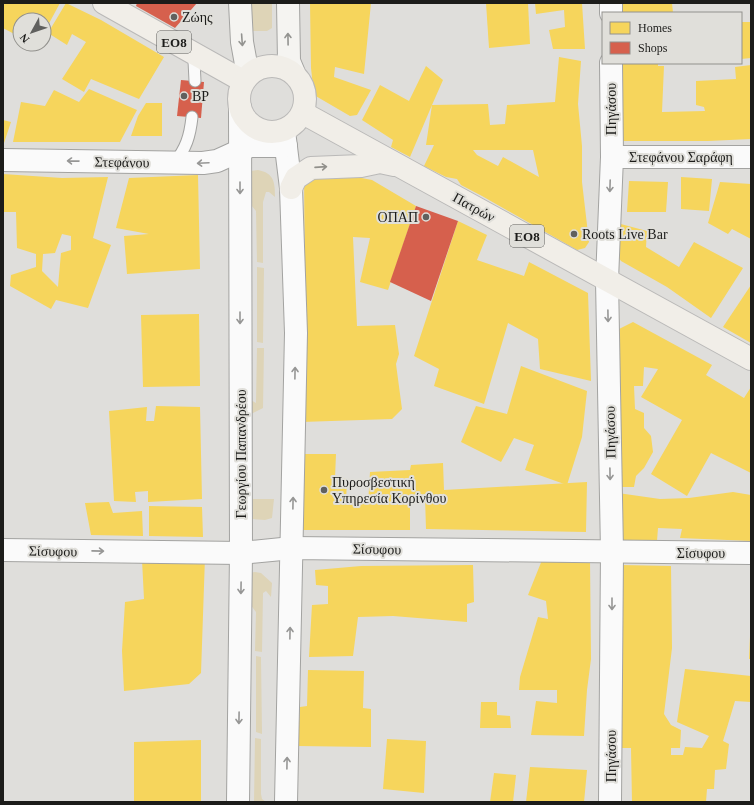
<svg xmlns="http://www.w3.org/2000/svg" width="754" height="805" font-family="Georgia,serif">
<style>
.green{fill:#ded4b7}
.homes{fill:#f6d55c;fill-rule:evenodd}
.shops{fill:#d6604d}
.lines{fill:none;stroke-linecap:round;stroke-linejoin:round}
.service-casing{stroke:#a3a3a1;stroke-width:13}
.minor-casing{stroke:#a3a3a1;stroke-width:24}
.tertiary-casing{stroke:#a3a3a1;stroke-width:24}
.secondary-casing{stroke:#a3a3a1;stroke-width:24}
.primary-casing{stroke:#bab9b8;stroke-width:24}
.service{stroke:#fafafa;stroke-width:11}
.minor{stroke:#fafafa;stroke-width:22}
.tertiary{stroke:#fafafa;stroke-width:22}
.secondary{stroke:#f5f4f1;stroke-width:22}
.primary{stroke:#f1eee8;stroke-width:22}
.oneway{stroke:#939390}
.oneway2{stroke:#969695}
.oneway3{stroke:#91908b}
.poi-dot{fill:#60605e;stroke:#e0dfda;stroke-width:1.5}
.labels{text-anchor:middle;stroke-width:4;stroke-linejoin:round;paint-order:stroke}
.shield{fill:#e0dfda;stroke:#575654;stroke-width:1}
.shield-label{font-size:13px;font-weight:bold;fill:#1c1c1a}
.poi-label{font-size:14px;fill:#1c1c1a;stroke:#e0dfda;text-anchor:start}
.street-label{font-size:14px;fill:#1c1c1a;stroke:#e0dfda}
</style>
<rect width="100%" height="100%" fill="#dfdedb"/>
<g class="green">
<polygon points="246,3 272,3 272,28 267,31 250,31"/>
<path d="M258 170C274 173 275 182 275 197L269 192H266L263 202V263L257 262 256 211 246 199 251 171Z"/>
<polygon points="257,267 264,268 263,343 257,342"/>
<polygon points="257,348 264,348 263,408 251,414 247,398 256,403"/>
<polygon points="248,499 274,499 272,518 265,520 252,519 248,515"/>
<polygon points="255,572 261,573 272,583 271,597 266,591 263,593 262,652 255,651 256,612 246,599 249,573"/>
<polygon points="256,656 261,657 262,734 256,732"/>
<polygon points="255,738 261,739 261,794 262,799 266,802 254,802"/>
</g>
<g class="homes">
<polygon points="3,3 60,3 46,29 44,28 44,20 20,20 20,37 3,28"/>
<polygon points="66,3 101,20 164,57 139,99 91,79 84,92 62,79 86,42 72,34 67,45 48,33"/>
<polygon points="310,3 371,3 364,74 335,67 334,77 371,90 357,115 350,116 314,95 311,68"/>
<polygon points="486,3 528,3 530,44 489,48"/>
<polygon points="535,3 582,3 585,49 553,49 549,30 565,27 564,10 536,14"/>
<polygon points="619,3 672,3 673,13 619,13"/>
<polygon points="741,22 751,22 751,58 741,59"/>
<path d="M559 57 581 61 578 104 582 146V182L589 242 585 248 577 250 482 196 461 185 457 179 446 177 424 166 434 145H426L432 105 410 157 391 147 393 140 362 120 380 85 409 101 426 66 443 80 432 105 488 104 490 125 505 124 507 105 555 102ZM473 150H533L539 177 503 157 498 166 477 155Z"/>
<polygon points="622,63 658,63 658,66 664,66 662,112 705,111 704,107 696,105 696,81 736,79 735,67 751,65 751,139 708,141 622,141"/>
<polygon points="89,89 137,110 120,142 13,142 21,102 45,106 54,90 79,102"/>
<polygon points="146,103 162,103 162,136 131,136 138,116"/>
<polygon points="3,120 11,122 3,146"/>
<path d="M3 174 62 178 108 177 93 238 111 245 88 308 56 300 51 309 10 286 11 275 36 267V254L17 248 16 212H3ZM62 234 71 236V250L61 253 58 287 42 271 43 254 55 253Z"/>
<polygon points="198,175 200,269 127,274 124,236 149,234 116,228 129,178"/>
<polygon points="351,176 372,180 416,206 388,290 360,282 370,238 353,237 357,326 395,325 399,354 396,364 402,409 392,419 301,422 305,282 304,177"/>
<polygon points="681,177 712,179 709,211 681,209"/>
<polygon points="629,181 668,182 666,212 627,212"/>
<polygon points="720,182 751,184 751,239 732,229 728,234 708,223"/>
<polygon points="458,221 487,235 477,260 524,276 529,262 588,293 591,381 540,369 538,339 508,323 484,404 434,386 439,369 414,356"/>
<polygon points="617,223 647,231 646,247 679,267 694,242 743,268 711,318 667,287 621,261 617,255"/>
<polygon points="751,285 751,343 723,327"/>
<polygon points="199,314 200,386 143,387 141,315"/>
<polygon points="633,322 712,365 706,375 744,398 751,387 751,473 711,453 687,496 651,474 682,420 641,397 658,369 644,367 643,386 634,386 635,409 644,413 644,428 651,436 653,452 644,468 636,476 634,487 616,487 615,331"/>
<polygon points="521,366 587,391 582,437 567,485 525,470 534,445 514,438 501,462 461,442 476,406 507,414"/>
<polygon points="156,406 200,407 202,499 148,502 148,491 135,492 136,502 114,501 109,411 147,407 146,421 154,421"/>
<polygon points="302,454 336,454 335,478 347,478 346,503 368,504 370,472 410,470 411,465 443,463 444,490 587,482 586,532 426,529 425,497 410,498 410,530 302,530"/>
<polygon points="733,492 751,495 751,541 680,538 682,529 658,528 657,541 619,540 618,493 660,499 689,498"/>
<polygon points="109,502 113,513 142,511 143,536 91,535 85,503"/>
<polygon points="149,506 202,507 203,537 149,536"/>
<polygon points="205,557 201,673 189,684 124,691 122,651 125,602 144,599 142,560"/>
<polygon points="542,560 590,560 591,659 587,690 584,736 531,735 536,701 557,703 557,690 519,690 520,677 538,617 548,619 546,601 528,595"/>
<polygon points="473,565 474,602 467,604 467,622 393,616 358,617 353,656 309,657 312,605 328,604 328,586 316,585 315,570 361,566"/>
<polygon points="620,565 671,566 672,648 664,714 671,725 681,730 680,748 671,748 671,755 683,755 685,747 702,748 709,736 677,722 685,669 751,676 751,702 735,701 723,741 729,744 726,769 715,770 714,789 707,789 706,802 632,802 631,748 617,748"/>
<polygon points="750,636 751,636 751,659 749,659"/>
<polygon points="308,670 364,671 363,708 371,709 371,747 298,746 300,707 307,706"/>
<polygon points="481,702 497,702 497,715 510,716 511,728 480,728"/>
<polygon points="387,739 426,741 424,793 383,789"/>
<polygon points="201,740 201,802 134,802 134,742"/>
<polygon points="530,767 587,770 584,802 526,802"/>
<polygon points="494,773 516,775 513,802 490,802"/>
</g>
<g class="shops">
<polygon points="137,3 197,3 175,28 136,6"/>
<polygon points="181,80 204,82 201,118 177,116"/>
<polygon points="416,206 458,221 431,301 390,282"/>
</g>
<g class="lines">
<defs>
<g id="service">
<polyline points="190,52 194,61 195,81"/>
<path d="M174 163C186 149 190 136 192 117"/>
</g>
<g id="minor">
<polyline points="611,3 611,13"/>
<polyline points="612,157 751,157"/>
<polyline points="3,160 203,163 217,161 239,151"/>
<polyline points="3,550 241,553 292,548 751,553"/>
<polyline points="610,802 612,552 607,280 612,157 611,63"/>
</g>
<g id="tertiary">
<polyline points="284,131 291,188 296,333 286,802"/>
<polyline points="239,151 250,146 286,146"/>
<polyline points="238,802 241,553 240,107"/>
</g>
<g id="secondary">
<polyline points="240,3 242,42 248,75"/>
<polyline points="288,3 289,61 294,73"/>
</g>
<g id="primary">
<polyline points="104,3 243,81"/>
<circle cx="272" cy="99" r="33"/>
<polyline points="303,113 751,359"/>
<polyline points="291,188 296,178 311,168 361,166 380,162 394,165"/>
</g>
</defs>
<use href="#service" class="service-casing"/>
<use href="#minor" class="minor-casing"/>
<use href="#tertiary" class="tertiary-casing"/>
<use href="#secondary" class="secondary-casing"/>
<use href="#primary" class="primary-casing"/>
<use href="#service" class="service"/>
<use href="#minor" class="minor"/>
<use href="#tertiary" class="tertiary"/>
<use href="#secondary" class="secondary"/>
<use href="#primary" class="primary"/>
</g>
<defs><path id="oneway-shaft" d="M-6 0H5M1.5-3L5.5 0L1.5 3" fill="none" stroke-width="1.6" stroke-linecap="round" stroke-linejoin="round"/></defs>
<g class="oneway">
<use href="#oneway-shaft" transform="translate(288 39) rotate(-91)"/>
<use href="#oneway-shaft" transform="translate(242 40) rotate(86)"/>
</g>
<g class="oneway2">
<use href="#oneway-shaft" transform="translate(73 161) rotate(-179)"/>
<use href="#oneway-shaft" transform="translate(203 163) rotate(177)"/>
<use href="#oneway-shaft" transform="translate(610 186) rotate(92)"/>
<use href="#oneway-shaft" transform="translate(240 188) rotate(90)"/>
<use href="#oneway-shaft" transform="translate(608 316) rotate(89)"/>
<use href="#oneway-shaft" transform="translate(240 318) rotate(90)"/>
<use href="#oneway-shaft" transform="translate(295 373) rotate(-89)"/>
<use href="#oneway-shaft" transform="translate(610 474) rotate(89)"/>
<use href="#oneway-shaft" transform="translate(293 503) rotate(-89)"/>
<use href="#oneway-shaft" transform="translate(98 551) rotate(1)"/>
<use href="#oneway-shaft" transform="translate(241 588) rotate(91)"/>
<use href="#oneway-shaft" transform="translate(612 604) rotate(90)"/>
<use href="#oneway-shaft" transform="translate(290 633) rotate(-89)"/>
<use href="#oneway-shaft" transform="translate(239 718) rotate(91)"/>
<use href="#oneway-shaft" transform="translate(287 763) rotate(-89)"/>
</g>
<use class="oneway3" href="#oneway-shaft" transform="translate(321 167) rotate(-4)"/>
<g class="poi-dot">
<circle cx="174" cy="17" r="4"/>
<circle cx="184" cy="96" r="4"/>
<circle cx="426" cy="217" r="4"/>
<circle cx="574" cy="234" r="4"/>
<circle cx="324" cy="490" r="4"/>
</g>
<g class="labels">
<g class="shield">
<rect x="157" y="31" width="34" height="22" rx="3"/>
<rect x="510" y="225" width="34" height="22" rx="3"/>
</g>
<g class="shield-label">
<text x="174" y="47">ΕΟ8</text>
<text x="527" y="241">ΕΟ8</text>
</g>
<g class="poi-label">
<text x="182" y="22">Ζώης</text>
<text x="192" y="101">BP</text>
<text x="418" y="222" text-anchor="end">ΟΠΑΠ</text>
<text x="582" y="239">Roots Live Bar</text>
<text x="332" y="487">Πυροσβεστική<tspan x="332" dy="16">Υπηρεσία Κορίνθου</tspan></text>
</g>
<g class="street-label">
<text transform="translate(611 109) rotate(-90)" y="5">Πηγάσου</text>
<text x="681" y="162">Στεφάνου Σαράφη</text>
<text transform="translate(122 162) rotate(1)" y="5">Στεφάνου</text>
<text transform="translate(474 207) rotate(29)" y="5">Πατρών</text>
<text transform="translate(610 432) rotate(-91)" y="5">Πηγάσου</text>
<text transform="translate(241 454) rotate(-90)" y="5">Γεωργίου Παπανδρέου</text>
<text transform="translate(377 549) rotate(1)" y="5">Σίσυφου</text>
<text transform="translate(53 551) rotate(1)" y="5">Σίσυφου</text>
<text x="701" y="558">Σίσυφου</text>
<text transform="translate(611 756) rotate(-90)" y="5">Πηγάσου</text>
</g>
</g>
<rect width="754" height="805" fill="none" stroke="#1c1c1a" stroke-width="8"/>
<rect x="602" y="12" width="140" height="52" fill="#e0dfda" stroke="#92918d"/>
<rect x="610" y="22" width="20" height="12" fill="#f6d55c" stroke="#92918d"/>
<text x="638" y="32" font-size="12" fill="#1c1c1a">Homes</text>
<rect x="610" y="42" width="20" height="12" fill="#d6604d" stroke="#92918d"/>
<text x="638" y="52" font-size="12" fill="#1c1c1a">Shops</text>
<g transform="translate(32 32) rotate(230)"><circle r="19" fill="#e0dfda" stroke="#92918d"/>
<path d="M0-3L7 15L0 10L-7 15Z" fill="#60605e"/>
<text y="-6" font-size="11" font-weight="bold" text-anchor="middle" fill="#1c1c1a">N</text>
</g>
</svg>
